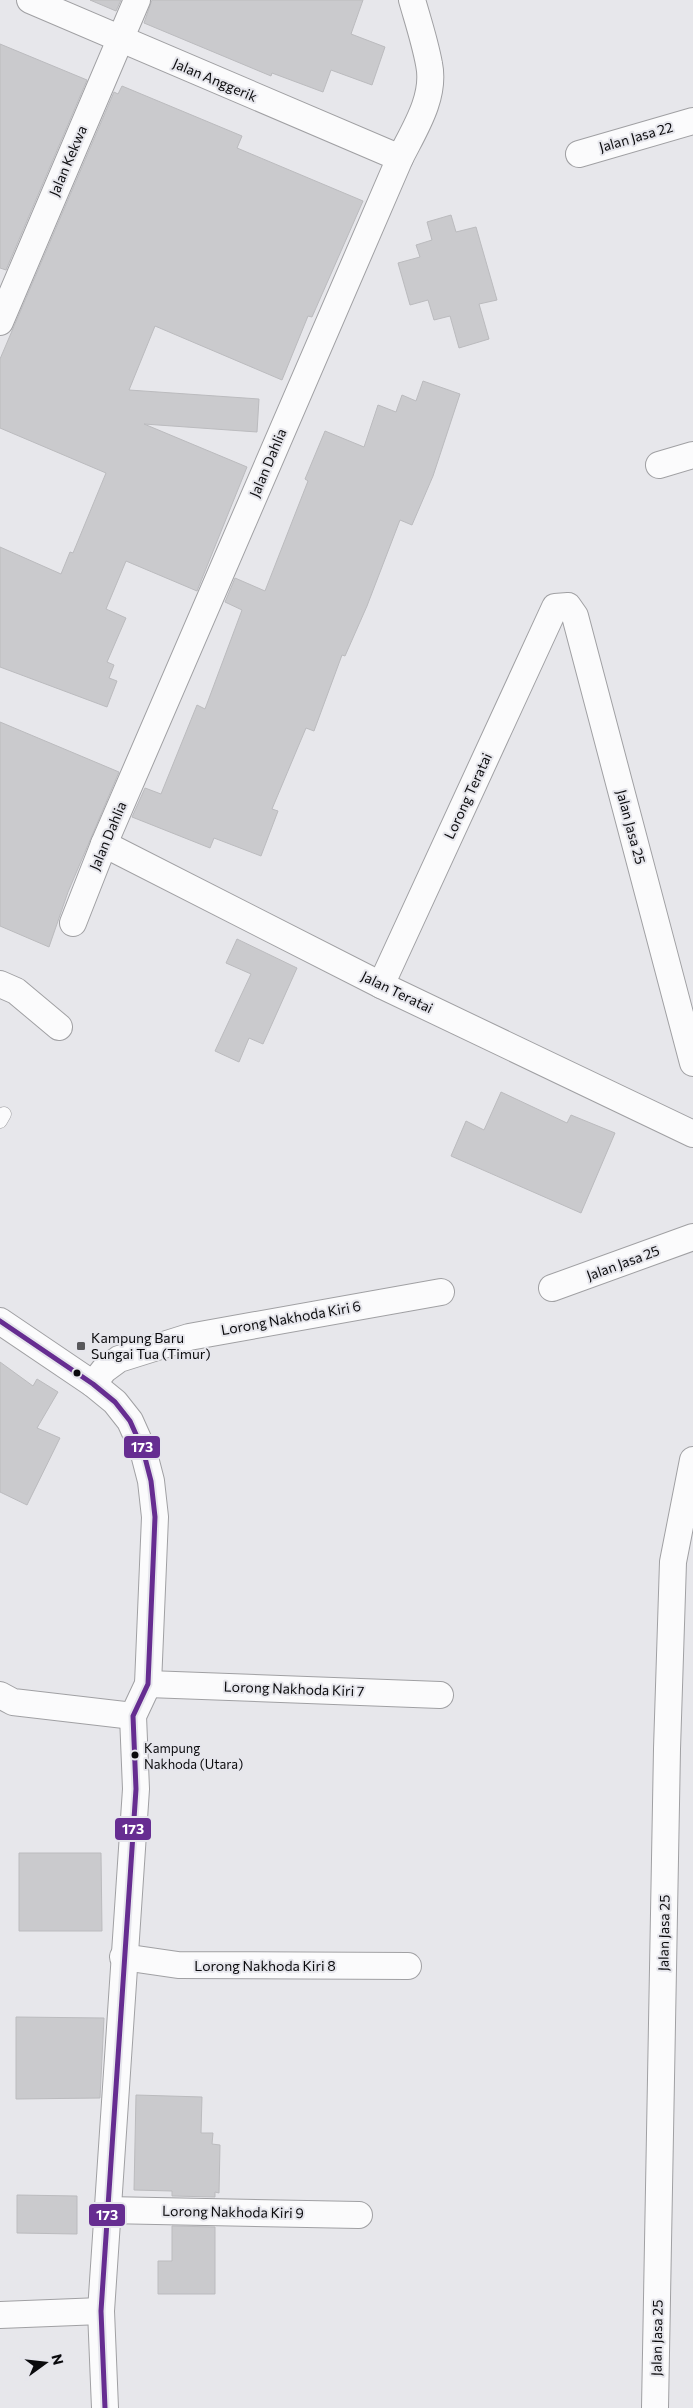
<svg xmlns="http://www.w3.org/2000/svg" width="693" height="2408" font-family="Commissioner,sans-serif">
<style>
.building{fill:#cacacd;stroke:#bbbbbe}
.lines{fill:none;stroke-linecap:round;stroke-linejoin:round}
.lane-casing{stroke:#a0a0a3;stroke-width:15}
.street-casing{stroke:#a0a0a3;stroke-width:28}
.lane{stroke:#fbfbfc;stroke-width:14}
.street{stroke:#fbfbfc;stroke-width:26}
.bus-1-casing{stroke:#e6e6ec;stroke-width:9}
.bus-1{stroke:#662d91;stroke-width:5}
.poi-dot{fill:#58585b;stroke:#e6e6ec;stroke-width:2}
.bus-dot{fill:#0b0b0d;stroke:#e6e6ec;stroke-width:2}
.labels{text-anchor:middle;stroke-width:4;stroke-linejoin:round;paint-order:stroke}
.bus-label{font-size:13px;fill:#0b0b0d;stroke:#e6e6ec;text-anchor:start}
.street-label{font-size:14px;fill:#0b0b0d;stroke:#e6e6ec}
.poi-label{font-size:14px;fill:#0b0b0d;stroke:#e6e6ec;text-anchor:start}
.line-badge{stroke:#e6e6ec;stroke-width:2}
.badge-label{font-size:14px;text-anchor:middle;font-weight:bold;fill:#fff}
</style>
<rect width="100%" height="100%" fill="#e7e7eb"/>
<g class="building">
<polygon points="90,0 121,0 116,11"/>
<polygon points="152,0 363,0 351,34 385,47 372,85 331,70 323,92 272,73 271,76 144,23"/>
<polygon points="0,44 87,80 6,270 0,268"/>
<polygon points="122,86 242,136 237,148 363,201 312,317 308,316 282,380 155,326 129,390 259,399 257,432 144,424 247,467 197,591 126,561 106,609 126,618 107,662 114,665 109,678 117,681 107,707 0,667 0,547 61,574 70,552 73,553 106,473 0,428 0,359 114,92 118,94"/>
<polygon points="451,215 456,232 476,227 497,300 479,304 489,339 459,348 450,316 434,320 428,300 410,305 398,263 420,257 416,245 432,240 427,222"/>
<polygon points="423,381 460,394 433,476 412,525 400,520 367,606 345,656 342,655 314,731 306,728 272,809 278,811 261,856 214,838 210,848 132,817 145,788 161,794 197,705 205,709 242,610 225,602 235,578 265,591 308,481 305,479 325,431 364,447 378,405 396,412 402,395 416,401"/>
<polygon points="0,722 119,772 68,892 49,947 0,926"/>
<polygon points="237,939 297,968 263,1044 249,1038 239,1062 215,1051 251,974 226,963"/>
<polygon points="501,1092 567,1123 571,1115 615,1133 581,1213 451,1156 466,1121 484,1130"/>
<polygon points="0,1362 33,1386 37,1379 58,1392 37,1428 60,1438 27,1505 0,1492"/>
<polygon points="19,1853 101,1853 102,1931 19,1931"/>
<polygon points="16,2017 104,2018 100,2098 16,2099"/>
<polygon points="136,2095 202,2097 201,2133 213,2133 212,2144 220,2145 219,2193 215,2192 215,2197 172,2196 172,2191 134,2190"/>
<polygon points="17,2195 77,2196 77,2234 17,2233"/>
<polygon points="172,2226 215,2227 215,2294 158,2294 158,2261 172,2261"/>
</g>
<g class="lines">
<defs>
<polyline id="lane" points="0,1121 4,1114"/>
<g id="street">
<polyline points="30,0 400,158"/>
<polyline points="579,154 693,121"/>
<polyline points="0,322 137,0"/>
<polyline points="659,465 693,455"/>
<polyline points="104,844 381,985 693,1134"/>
<path d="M73 923 104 844 400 158C414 130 436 97 429 64 425 42 418 21 412 0"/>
<polyline points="0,984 16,991 59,1027"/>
<polyline points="381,985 555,607 568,606 575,616 693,1063"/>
<polyline points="552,1288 693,1237"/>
<polyline points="0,1321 93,1384 115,1402 130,1421 143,1450 151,1481 155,1517 148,1684 133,1716 136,1789 101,2311 105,2408"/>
<polyline points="93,1384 104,1370 119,1359 189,1337 441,1292"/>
<polyline points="148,1684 440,1695"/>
<polyline points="0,1695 13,1702 133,1716"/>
<polyline points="123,1957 178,1965 408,1966"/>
<polyline points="106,2210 359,2215"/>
<polyline points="0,2315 101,2311"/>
<polyline points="655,2408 667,1749 673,1562 693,1460"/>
</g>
</defs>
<use href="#lane" class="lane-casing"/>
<use href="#street" class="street-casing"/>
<use href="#lane" class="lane"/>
<use href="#street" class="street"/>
<defs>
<polyline id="bus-1" points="0,1321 93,1384 115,1402 130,1421 143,1450 151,1481 155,1517 148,1684 133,1716 136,1789 101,2311 105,2408"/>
</defs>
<use href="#bus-1" class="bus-1-casing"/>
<use href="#bus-1" class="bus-1"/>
</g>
<rect class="poi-dot" x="76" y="1341" width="10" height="10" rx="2.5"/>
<g class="bus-dot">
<circle cx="77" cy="1373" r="4.5"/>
<circle cx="135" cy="1755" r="4.5"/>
</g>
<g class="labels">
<g class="bus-label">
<text x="144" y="1753">Kampung<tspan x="144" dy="16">Nakhoda (Utara)</tspan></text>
</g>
<g class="street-label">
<text transform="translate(215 80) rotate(23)" y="5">Jalan Anggerik</text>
<text transform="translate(636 137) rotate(-16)" y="5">Jalan Jasa 22</text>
<text transform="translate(68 161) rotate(-67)" y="5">Jalan Kekwa</text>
<text transform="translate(268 463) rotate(-67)" y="5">Jalan Dahlia</text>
<text transform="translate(468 796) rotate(-65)" y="5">Lorong Teratai</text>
<text transform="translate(631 827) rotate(75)" y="5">Jalan Jasa 25</text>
<text transform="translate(108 836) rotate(-67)" y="5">Jalan Dahlia</text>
<text transform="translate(397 992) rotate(26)" y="5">Jalan Teratai</text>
<text transform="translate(623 1263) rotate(-20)" y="5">Jalan Jasa 25</text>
<text transform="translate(291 1318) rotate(-10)" y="5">Lorong Nakhoda Kiri 6</text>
<text transform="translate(294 1689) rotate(2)" y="5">Lorong Nakhoda Kiri 7</text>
<text transform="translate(664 1933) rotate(-89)" y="5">Jalan Jasa 25</text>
<text x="265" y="1971">Lorong Nakhoda Kiri 8</text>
<text transform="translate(233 2212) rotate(1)" y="5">Lorong Nakhoda Kiri 9</text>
<text transform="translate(657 2338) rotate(-89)" y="5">Jalan Jasa 25</text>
</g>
<g class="poi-label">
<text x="91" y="1343">Kampung Baru<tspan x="91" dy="16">Sungai Tua (Timur)</tspan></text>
</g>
</g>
<g class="line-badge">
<rect x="123" y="1435" width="38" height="24" rx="5" fill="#662d91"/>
<rect x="114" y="1817" width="38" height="24" rx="5" fill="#662d91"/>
<rect x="88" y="2203" width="38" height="24" rx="5" fill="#662d91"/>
</g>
<g class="badge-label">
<text x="142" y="1452">173</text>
<text x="133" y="1834">173</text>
<text x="107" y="2220">173</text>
</g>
<g transform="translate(45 2363) rotate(75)" stroke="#e6e6ec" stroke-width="4" paint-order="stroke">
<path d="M0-4L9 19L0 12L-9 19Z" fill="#0b0b0d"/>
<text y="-8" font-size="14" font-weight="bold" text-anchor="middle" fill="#0b0b0d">N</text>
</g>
</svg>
